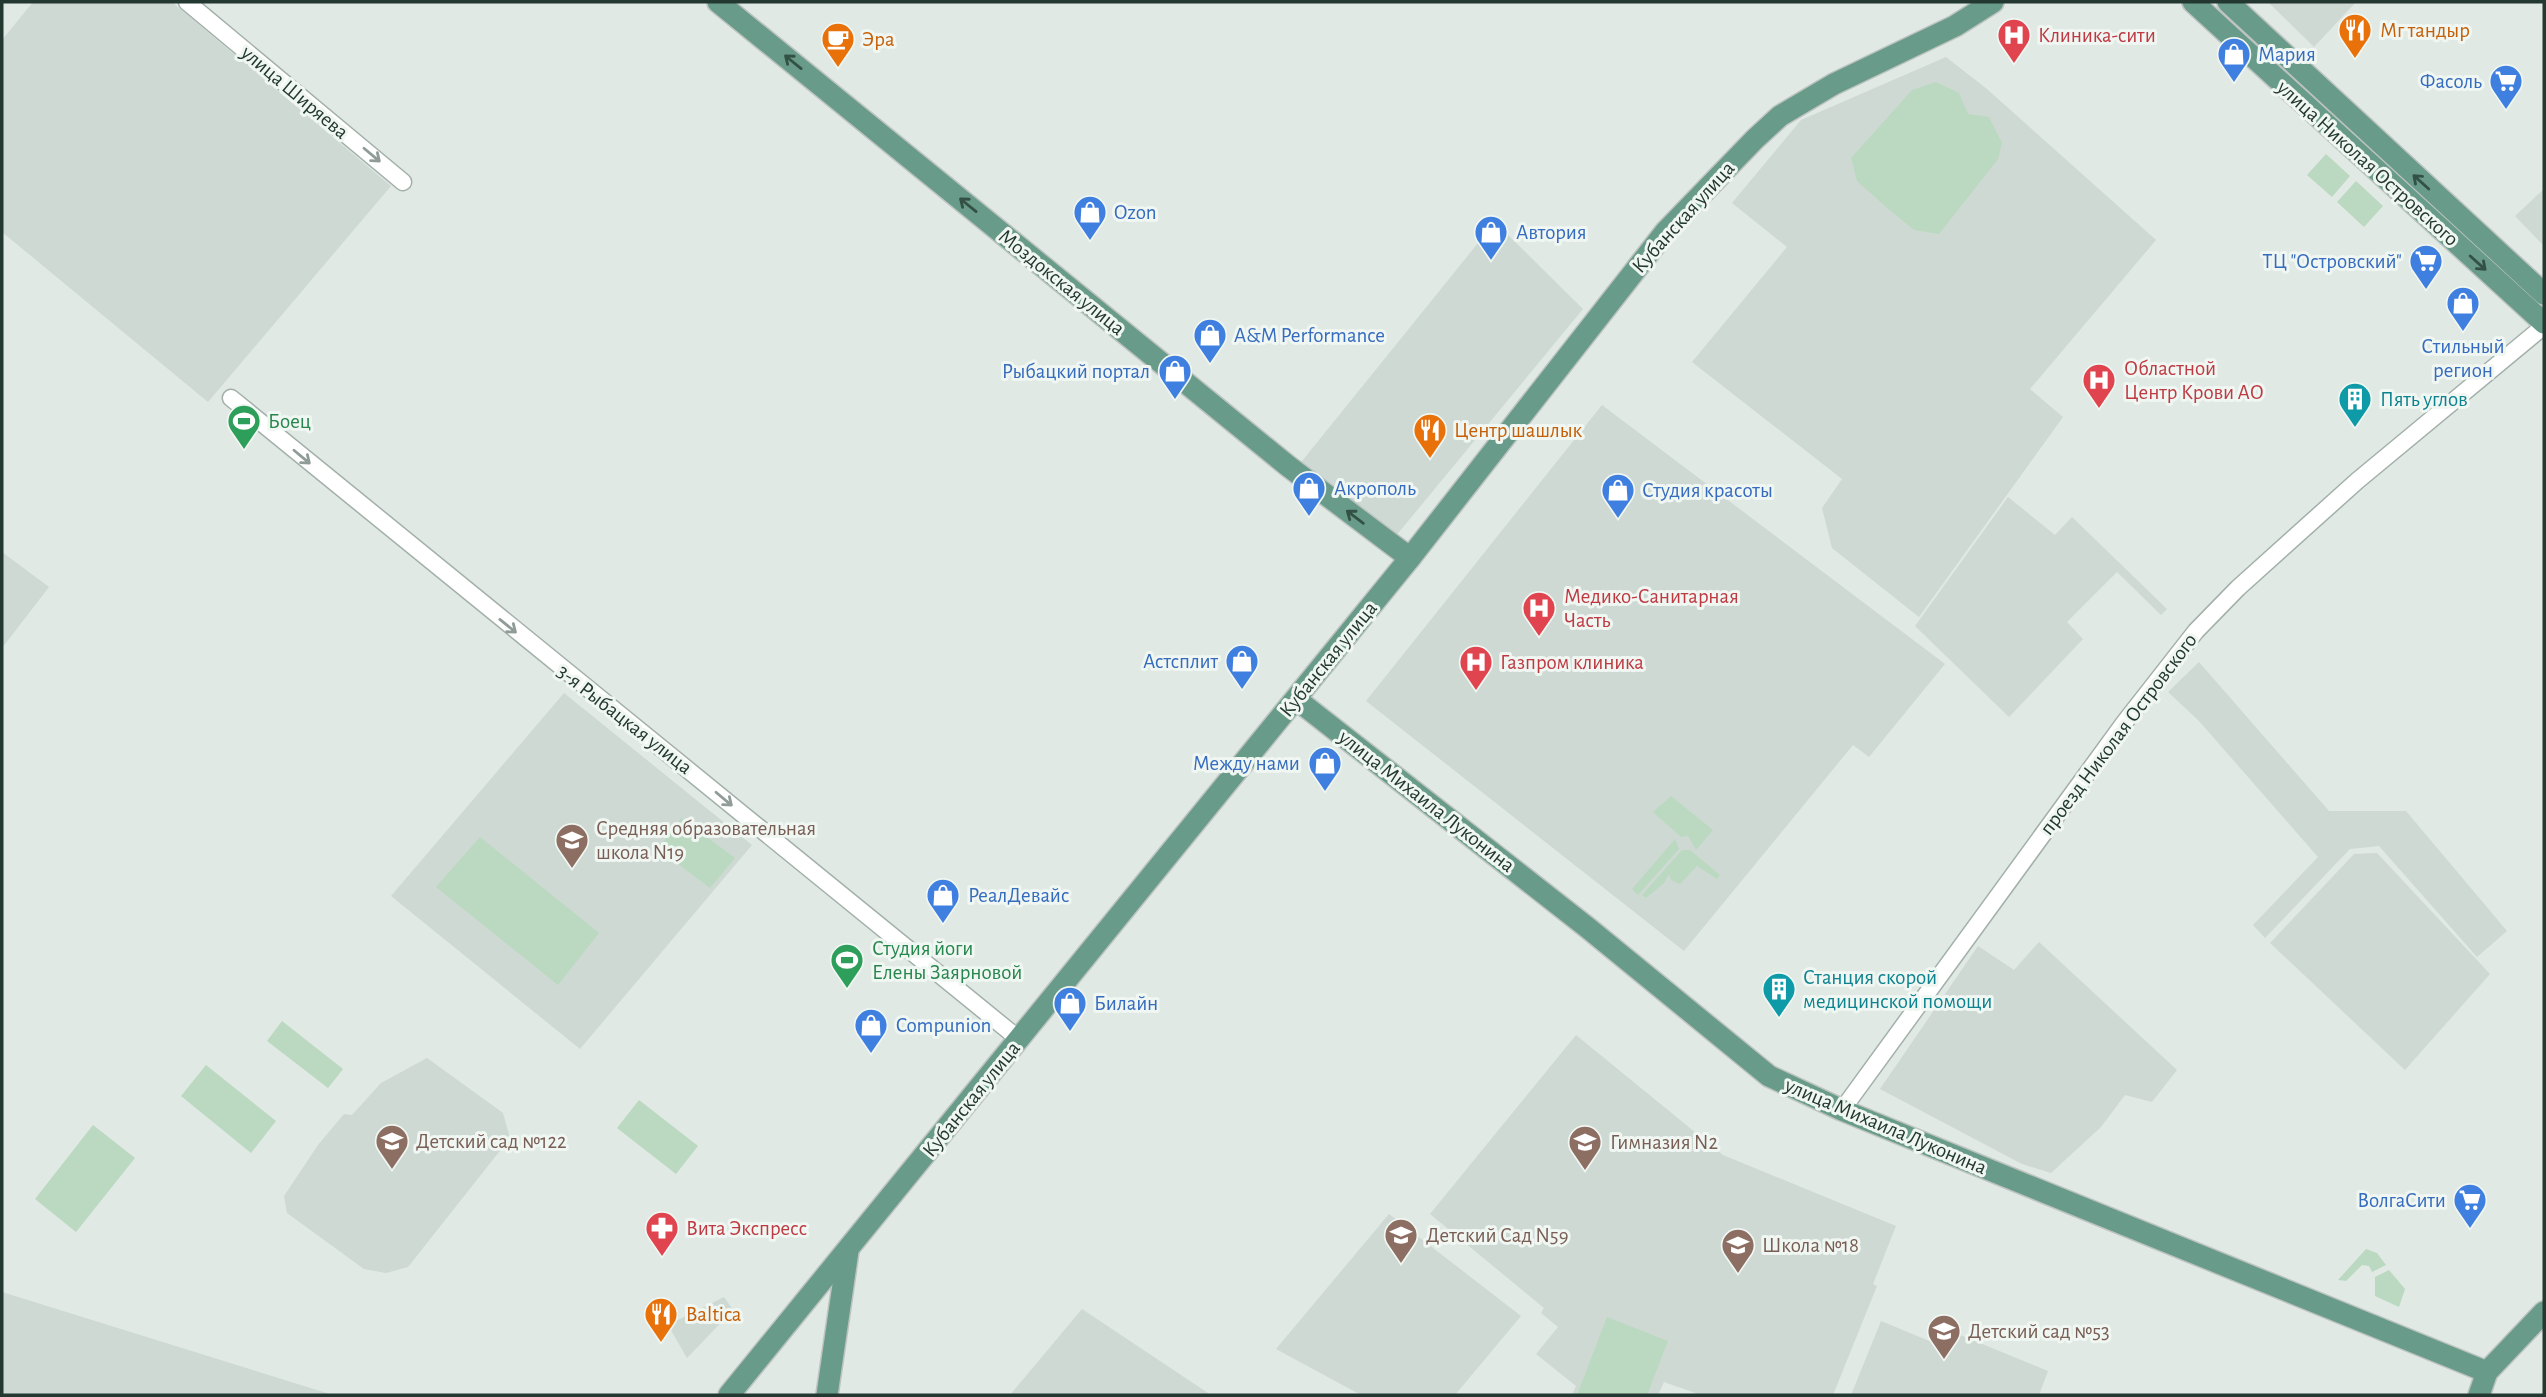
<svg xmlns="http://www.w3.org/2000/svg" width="2546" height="1397" font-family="'Alegreya Sans',sans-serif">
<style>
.built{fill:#ced9d3}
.green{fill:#bad9c0}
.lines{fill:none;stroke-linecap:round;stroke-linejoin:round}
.minor-casing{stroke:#a3b0aa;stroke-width:19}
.major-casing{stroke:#bdc3c1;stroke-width:24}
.minor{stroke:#fff;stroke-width:16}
.major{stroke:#689b8a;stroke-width:21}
.oneway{stroke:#345146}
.oneway2{stroke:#909c98}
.labels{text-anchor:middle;stroke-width:6;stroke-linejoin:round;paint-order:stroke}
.food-label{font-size:21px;fill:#c56008;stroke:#f0f6f2;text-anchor:start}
.health-label{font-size:21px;fill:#be3a42;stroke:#f0f6f2;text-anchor:start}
.shop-label{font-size:21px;fill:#366cbe;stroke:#f0f6f2;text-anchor:start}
.street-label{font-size:21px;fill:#223830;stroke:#f0f6f2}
.culture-label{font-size:21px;fill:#0d838f;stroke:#f0f6f2;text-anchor:start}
.leisure-label{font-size:21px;fill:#27864d;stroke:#f0f6f2;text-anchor:start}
.education-label{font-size:21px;fill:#785e54;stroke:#f0f6f2;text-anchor:start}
</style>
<rect width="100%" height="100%" fill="#e0e9e4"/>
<g class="built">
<polygon points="33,2 172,2 391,186 208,402 2,232 2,40"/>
<polygon points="2268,2 2356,2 2314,47"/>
<polygon points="1946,57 1987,89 2156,240 2030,389 2063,417 1919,617 1832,548 1822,508 1842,479 1692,362 1787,247 1732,203 1801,120"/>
<polygon points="2544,189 2544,246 2515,216"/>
<polygon points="1495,222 1583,309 1395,537 1298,466"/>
<polygon points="1602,405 1945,664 1869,757 1853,745 1684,951 1366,701"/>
<polygon points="2008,497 2055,535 2072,517 2167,609 2161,615 2117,572 2067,622 2083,639 2009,717 1915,626"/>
<polygon points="2,552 49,587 2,648"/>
<polygon points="2199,662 2329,811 2406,811 2507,931 2477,957 2379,846 2350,849 2265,938 2253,925 2318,857 2199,721 2168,692"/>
<polygon points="564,693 752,845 580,1049 391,896"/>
<polygon points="2377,853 2490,974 2405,1070 2270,943 2354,854"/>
<polygon points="2039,942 2177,1070 2152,1102 2125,1095 2101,1127 2051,1173 2022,1164 1880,1089 1978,946 2014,970"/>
<polygon points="1576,1035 1723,1155 1896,1226 1873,1284 1877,1286 1833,1395 1701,1395 1664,1382 1658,1395 1572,1395 1576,1386 1536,1354 1558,1327 1541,1313 1544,1308 1430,1214"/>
<polygon points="427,1058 503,1113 510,1138 408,1267 386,1273 364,1269 287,1213 284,1196 318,1145 344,1114 352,1115 381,1083"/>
<polygon points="1389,1214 1521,1316 1455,1395 1361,1395 1276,1349"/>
<polygon points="2,1292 333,1395 2,1395"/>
<polygon points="724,1297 733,1310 687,1358 668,1325"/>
<polygon points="1082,1309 1211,1395 1010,1395"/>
<polygon points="1881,1321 1951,1350 1958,1334 2048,1371 2039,1395 1851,1395"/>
</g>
<g class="green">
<polygon points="1936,82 1959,93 1968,114 1989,117 2002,143 1998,159 1939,234 1914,230 1885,206 1857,181 1851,158 1912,90"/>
<polygon points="2326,154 2350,176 2332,197 2307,175"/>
<polygon points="2356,181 2383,206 2364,227 2337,202"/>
<polygon points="1671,796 1713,830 1696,850 1688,836 1681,837 1653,812"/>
<polygon points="681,818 735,858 710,888 658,849"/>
<polygon points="480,837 599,933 558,985 436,887"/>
<polygon points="1675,839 1679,849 1638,895 1632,889"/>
<polygon points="1682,850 1690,850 1720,875 1717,879 1697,866 1680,884 1671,880 1669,874 1664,883 1646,898 1642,895"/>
<polygon points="282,1021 343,1069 328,1088 267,1041"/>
<polygon points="206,1065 276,1121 251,1153 181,1096"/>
<polygon points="639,1100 698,1146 676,1174 617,1128"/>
<polygon points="93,1125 135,1158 76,1232 35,1199"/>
<polygon points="2366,1249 2377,1253 2386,1265 2372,1272 2369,1266 2362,1265 2346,1281 2338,1280"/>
<polygon points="2389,1270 2405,1289 2399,1307 2375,1296 2375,1277"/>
<polygon points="1607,1317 1668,1341 1647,1395 1577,1395"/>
</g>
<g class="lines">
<defs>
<g id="minor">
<polyline points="187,2 403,182"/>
<polyline points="231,398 1020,1040"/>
<polyline points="1842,1110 2124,723 2196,631 2238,588 2357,481 2544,326"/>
</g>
<g id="major">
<polyline points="718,2 1288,466 1410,558"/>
<polyline points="2193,2 2544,323"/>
<polyline points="2228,2 2544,294"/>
<polyline points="1296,699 1588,928 1769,1076 1842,1110 2487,1372"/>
<polyline points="729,1395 1410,558 1666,231 1755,139 1780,116 1834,84 1955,26 1993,2"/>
<polyline points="827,1395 848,1251"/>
<polyline points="2479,1395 2487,1372 2544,1312"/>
</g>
</defs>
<use href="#minor" class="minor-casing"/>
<use href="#major" class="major-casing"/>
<use href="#minor" class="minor"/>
<use href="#major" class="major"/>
</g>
<defs><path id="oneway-shaft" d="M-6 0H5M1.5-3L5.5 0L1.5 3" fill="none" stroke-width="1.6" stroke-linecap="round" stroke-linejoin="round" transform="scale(1.75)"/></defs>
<g class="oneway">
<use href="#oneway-shaft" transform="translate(793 62) rotate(-141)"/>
<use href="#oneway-shaft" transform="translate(2421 182) rotate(-138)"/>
<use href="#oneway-shaft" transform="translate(968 205) rotate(-141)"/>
<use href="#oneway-shaft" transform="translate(2478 263) rotate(42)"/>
<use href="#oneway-shaft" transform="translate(1355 517) rotate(-143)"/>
</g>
<g class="oneway2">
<use href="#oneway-shaft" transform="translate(372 155) rotate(40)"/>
<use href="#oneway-shaft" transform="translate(302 457) rotate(40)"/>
<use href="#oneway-shaft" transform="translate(508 626) rotate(39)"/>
<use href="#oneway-shaft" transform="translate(724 799) rotate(40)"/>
</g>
<defs>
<symbol id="restaurant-pin" viewBox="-11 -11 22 30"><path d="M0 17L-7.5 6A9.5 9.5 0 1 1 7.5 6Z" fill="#e8710a" stroke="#f0f6f2"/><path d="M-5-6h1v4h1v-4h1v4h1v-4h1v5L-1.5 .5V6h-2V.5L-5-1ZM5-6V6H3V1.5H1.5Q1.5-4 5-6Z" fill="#fff"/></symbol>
<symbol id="hospital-pin" viewBox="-11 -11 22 30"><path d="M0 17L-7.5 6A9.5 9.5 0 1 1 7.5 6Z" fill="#e0444e" stroke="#f0f6f2"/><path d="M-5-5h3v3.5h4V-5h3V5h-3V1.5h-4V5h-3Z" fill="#fff"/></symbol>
<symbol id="cafe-pin" viewBox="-11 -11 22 30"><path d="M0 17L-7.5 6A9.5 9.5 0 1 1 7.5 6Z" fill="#e8710a" stroke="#f0f6f2"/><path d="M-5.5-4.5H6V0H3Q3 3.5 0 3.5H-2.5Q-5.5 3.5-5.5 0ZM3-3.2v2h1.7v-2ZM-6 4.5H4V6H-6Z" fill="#fff"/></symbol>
<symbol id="shop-pin" viewBox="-11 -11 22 30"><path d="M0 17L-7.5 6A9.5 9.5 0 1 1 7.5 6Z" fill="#3f7fe0" stroke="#f0f6f2"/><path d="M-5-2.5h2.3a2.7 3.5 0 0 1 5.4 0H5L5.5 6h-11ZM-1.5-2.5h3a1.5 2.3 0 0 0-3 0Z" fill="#fff"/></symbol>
<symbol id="supermarket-pin" viewBox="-11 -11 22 30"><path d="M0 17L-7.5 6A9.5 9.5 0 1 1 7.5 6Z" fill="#3f7fe0" stroke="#f0f6f2"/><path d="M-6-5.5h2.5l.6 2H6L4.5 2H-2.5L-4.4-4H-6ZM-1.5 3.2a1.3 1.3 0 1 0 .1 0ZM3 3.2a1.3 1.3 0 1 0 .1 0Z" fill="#fff"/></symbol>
<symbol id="building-pin" viewBox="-11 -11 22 30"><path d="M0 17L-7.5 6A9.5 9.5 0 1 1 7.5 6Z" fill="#0f9aa8" stroke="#f0f6f2"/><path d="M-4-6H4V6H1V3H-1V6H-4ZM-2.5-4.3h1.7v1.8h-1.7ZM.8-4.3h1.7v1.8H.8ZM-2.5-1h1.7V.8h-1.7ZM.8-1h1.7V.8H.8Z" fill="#fff"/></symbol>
<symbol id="stadium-pin" viewBox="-11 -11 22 30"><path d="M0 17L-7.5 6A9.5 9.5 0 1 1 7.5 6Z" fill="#2e9e5b" stroke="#f0f6f2"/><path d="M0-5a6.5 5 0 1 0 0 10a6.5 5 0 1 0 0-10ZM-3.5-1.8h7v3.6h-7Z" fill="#fff"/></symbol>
<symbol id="school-pin" viewBox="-11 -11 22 30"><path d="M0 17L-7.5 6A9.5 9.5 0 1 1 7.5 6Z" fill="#8d6e63" stroke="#f0f6f2"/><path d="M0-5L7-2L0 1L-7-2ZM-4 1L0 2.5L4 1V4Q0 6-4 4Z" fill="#fff"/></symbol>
<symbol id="pharmacy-pin" viewBox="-11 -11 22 30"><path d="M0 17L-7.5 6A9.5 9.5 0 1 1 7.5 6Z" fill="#e0444e" stroke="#f0f6f2"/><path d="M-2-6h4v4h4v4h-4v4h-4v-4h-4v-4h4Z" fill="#fff"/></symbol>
</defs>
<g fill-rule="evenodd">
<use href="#restaurant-pin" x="2336" y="11" width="38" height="52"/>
<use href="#hospital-pin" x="1995" y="16" width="38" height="52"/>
<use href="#cafe-pin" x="819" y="20" width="38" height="52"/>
<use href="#shop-pin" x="2215" y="35" width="38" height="52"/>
<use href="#supermarket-pin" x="2487" y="62" width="38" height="52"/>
<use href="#shop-pin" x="1071" y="193" width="38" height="52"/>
<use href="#shop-pin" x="1472" y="213" width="38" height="52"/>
<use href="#supermarket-pin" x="2407" y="242" width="38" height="52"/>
<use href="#shop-pin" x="2444" y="284" width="38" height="52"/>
<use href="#shop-pin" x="1191" y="316" width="38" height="52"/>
<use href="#shop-pin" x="1156" y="352" width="38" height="52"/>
<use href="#hospital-pin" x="2080" y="361" width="38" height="52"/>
<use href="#building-pin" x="2336" y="380" width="38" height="52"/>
<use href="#stadium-pin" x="225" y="402" width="38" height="52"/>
<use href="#restaurant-pin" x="1411" y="411" width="38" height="52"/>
<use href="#shop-pin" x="1290" y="469" width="38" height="52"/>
<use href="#shop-pin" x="1599" y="471" width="38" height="52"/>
<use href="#hospital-pin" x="1520" y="589" width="38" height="52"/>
<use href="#shop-pin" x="1223" y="642" width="38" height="52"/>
<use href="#hospital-pin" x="1457" y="643" width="38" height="52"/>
<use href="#shop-pin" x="1306" y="744" width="38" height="52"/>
<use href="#school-pin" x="553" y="821" width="38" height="52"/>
<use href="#shop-pin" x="924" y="876" width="38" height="52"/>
<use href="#stadium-pin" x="828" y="941" width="38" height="52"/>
<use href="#building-pin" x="1760" y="970" width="38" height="52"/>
<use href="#shop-pin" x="1051" y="984" width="38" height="52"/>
<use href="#shop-pin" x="852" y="1006" width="38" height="52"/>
<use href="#school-pin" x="373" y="1122" width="38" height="52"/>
<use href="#school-pin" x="1566" y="1123" width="38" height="52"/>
<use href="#supermarket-pin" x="2451" y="1181" width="38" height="52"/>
<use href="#pharmacy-pin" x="643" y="1209" width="38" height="52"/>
<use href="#school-pin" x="1382" y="1216" width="38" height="52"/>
<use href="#school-pin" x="1719" y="1226" width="38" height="52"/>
<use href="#restaurant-pin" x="642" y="1295" width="38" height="52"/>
<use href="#school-pin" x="1925" y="1312" width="38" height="52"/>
</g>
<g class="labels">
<g class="food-label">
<text x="2380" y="37">Мг тандыр</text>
<text x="862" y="46">Эра</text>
<text x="1454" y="437">Центр шашлык</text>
<text x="686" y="1321">Baltica</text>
</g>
<g class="health-label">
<text x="2038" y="42">Клиника-сити</text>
<text x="2124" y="375">Областной<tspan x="2124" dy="24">Центр Крови АО</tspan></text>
<text x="1564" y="603">Медико-Санитарная<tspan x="1564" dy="24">Часть</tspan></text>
<text x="1500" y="669">Газпром клиника</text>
<text x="686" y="1235">Вита Экспресс</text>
</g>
<g class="shop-label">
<text x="2258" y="61">Мария</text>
<text x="2482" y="88" text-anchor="end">Фасоль</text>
<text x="1114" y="219">Ozon</text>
<text x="1516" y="239">Автория</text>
<text x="2402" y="268" text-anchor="end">ТЦ "Островский"</text>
<text x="1234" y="342">A&amp;M Performance</text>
<text x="2463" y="353" text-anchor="middle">Стильный<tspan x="2463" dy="24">регион</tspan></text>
<text x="1150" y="378" text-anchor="end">Рыбацкий портал</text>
<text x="1334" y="495">Акрополь</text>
<text x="1642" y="497">Студия красоты</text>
<text x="1218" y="668" text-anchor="end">Астсплит</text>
<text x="1300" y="770" text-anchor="end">Между нами</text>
<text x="968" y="902">РеалДевайс</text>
<text x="1094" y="1010">Билайн</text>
<text x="896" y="1032">Compunion</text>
<text x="2446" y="1207" text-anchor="end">ВолгаСити</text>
</g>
<g class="street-label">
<text transform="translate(295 92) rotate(40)" y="7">улица Ширяева</text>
<text transform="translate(2368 163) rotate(42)" y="7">улица Николая Островского</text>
<text transform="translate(1683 217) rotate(-48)" y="7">Кубанская улица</text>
<text transform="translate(1062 282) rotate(39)" y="7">Моздокская улица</text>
<text transform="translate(1328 659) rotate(-51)" y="7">Кубанская улица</text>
<text transform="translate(625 719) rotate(38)" y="7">3-я Рыбацкая улица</text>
<text transform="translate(2118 734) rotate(-53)" y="7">проезд Николая Островского</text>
<text transform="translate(1427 801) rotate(38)" y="7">улица Михаила Луконина</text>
<text transform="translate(971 1099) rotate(-51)" y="7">Кубанская улица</text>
<text transform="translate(1886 1126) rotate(23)" y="7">улица Михаила Луконина</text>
</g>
<g class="culture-label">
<text x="2380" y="406">Пять углов</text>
<text x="1803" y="984">Станция скорой<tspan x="1803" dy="24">медицинской помощи</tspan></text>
</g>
<g class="leisure-label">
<text x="268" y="428">Боец</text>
<text x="872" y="955">Студия йоги<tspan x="872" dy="24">Елены Заярновой</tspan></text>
</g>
<g class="education-label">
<text x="596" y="835">Средняя образовательная<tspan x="596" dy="24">школа N19</tspan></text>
<text x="416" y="1148">Детский сад №122</text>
<text x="1610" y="1149">Гимназия N2</text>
<text x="1426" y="1242">Детский Сад N59</text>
<text x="1762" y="1252">Школа №18</text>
<text x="1968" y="1338">Детский сад №53</text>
</g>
</g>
<rect width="2546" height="1397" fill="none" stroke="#223830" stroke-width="7"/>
</svg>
